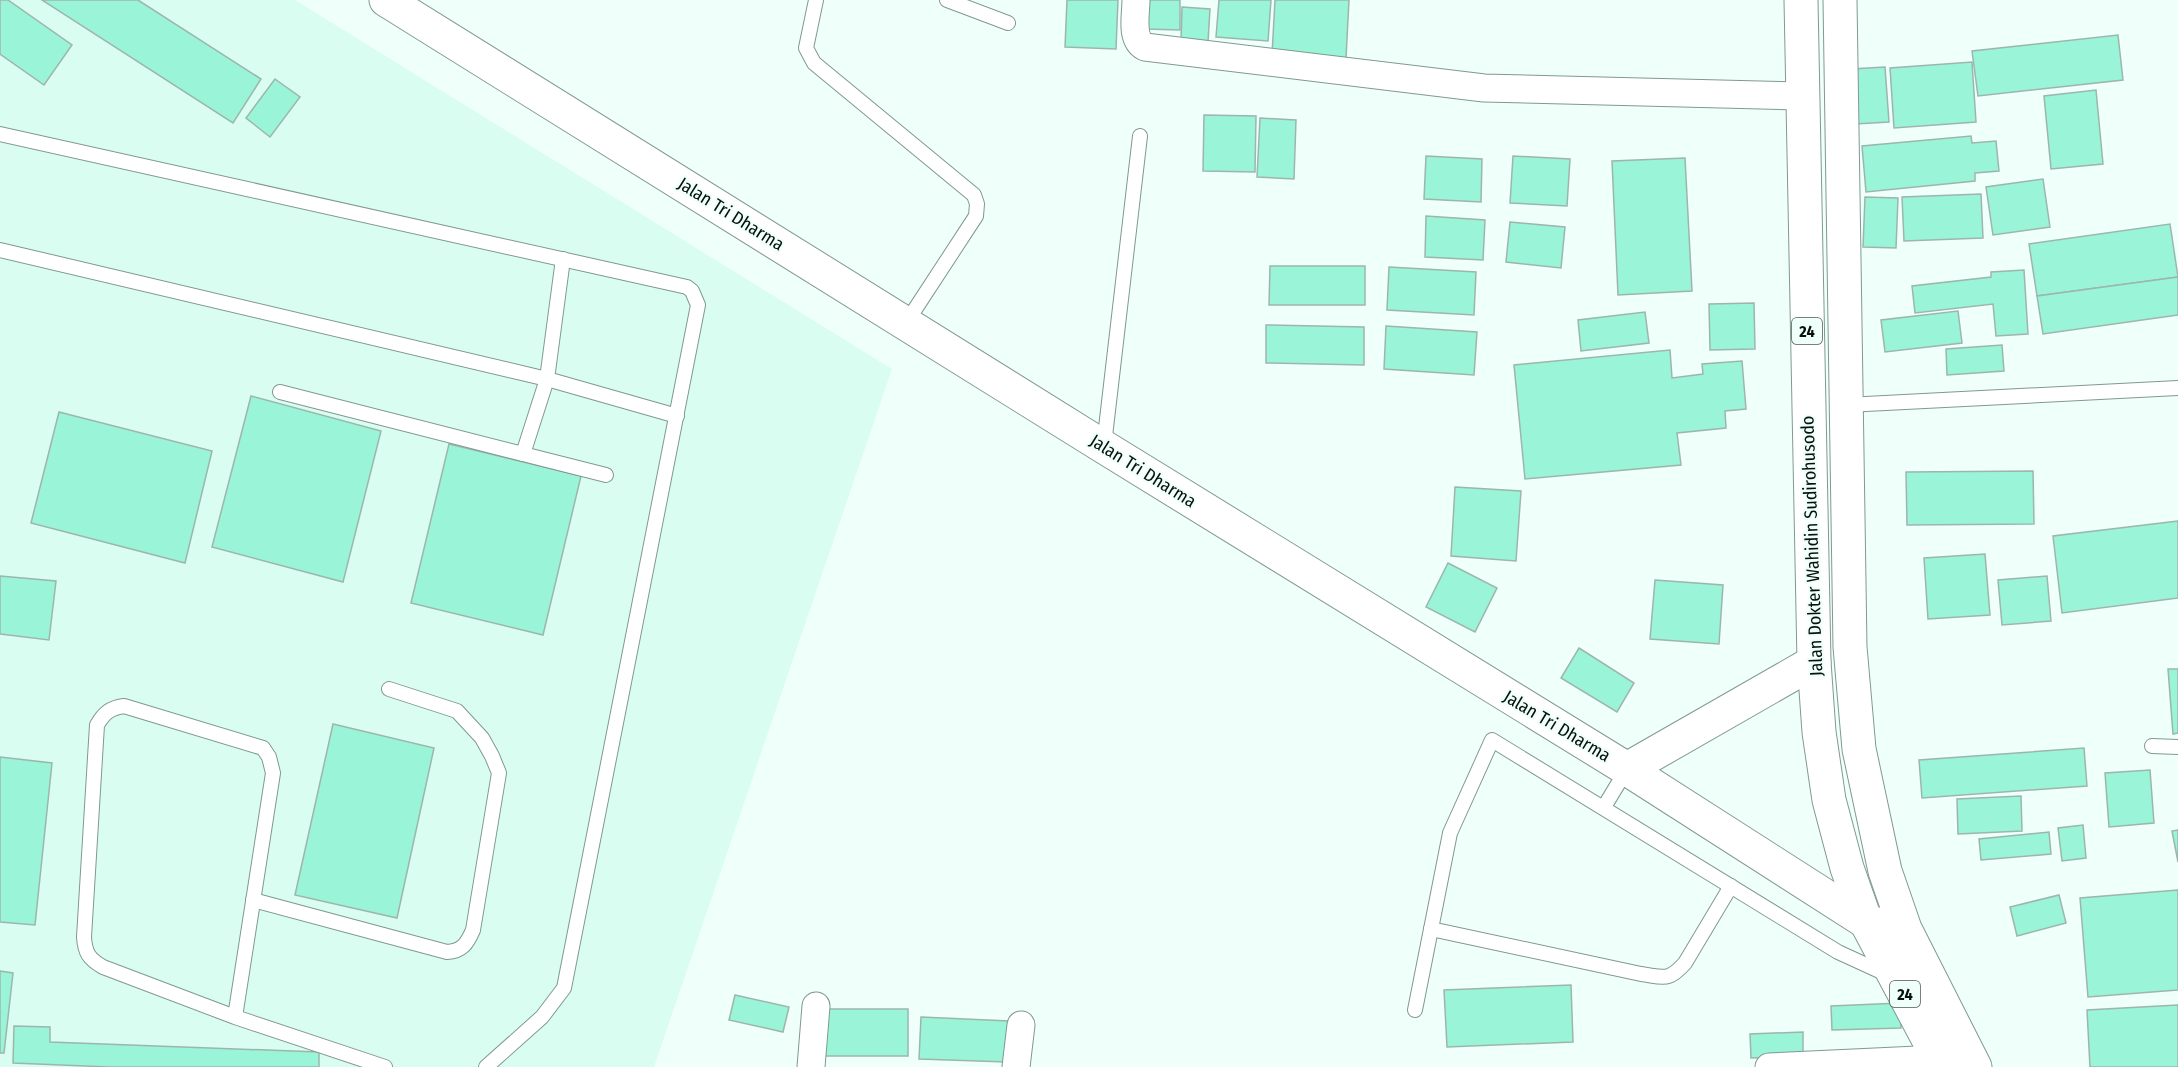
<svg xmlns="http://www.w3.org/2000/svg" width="2178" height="1067" font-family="'Fira Sans Condensed',sans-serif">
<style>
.built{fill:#d9fdf1}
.building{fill:#99f4d8;stroke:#9db6ad;stroke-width:1.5}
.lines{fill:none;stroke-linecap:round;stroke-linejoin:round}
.service-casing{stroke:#809990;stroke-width:16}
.minor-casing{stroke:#809990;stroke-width:29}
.secondary-casing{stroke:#809990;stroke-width:35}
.trunk-casing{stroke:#809990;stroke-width:35}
.service{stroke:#fff;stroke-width:14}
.minor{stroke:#fff;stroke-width:27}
.secondary{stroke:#fff;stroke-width:33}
.trunk{stroke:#fff;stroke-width:33}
.labels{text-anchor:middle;stroke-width:4.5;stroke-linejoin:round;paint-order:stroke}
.shield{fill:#effff9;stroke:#4d5854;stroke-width:1.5}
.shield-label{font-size:16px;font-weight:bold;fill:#08110e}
.street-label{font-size:18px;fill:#08110e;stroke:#effff9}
</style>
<rect width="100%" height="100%" fill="#effff9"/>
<polygon class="built" points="0,0 295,0 892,369 654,1067 0,1067"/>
<g class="building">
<polygon points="0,0 8,0 72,45 44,85 0,54"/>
<polygon points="42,0 138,0 261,79 233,123"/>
<polygon points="1067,0 1118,0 1116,49 1065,47"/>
<polygon points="1145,0 1180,0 1180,30 1145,29"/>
<polygon points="1219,0 1271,0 1268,41 1216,37"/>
<polygon points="1275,0 1349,0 1346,58 1272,55"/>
<polygon points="1182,7 1210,9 1208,42 1181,41"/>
<polygon points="2118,35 2123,80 1978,96 1972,51"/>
<polygon points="1972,62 1976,122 1894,128 1890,68"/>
<polygon points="1885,67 1889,122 1855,124 1851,69"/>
<polygon points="275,79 300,97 270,137 246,118"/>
<polygon points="2096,90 2103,164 2051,169 2044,96"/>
<polygon points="1204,115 1256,116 1255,172 1203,171"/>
<polygon points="1260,118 1296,120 1294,179 1257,177"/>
<polygon points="1971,136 1972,143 1996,141 1999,171 1975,173 1975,181 1866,192 1862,146"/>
<polygon points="1426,156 1482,159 1481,202 1424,199"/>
<polygon points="1513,156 1570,159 1567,206 1510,203"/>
<polygon points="1685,158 1692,291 1618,295 1612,161"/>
<polygon points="2043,179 2050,227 1993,235 1986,187"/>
<polygon points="1981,194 1983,238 1904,241 1902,197"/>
<polygon points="1865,197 1898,198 1896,248 1863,247"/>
<polygon points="1426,216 1485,220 1483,260 1425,257"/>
<polygon points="1510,222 1565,227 1561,268 1506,262"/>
<polygon points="2170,224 2178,277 2037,296 2029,244"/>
<polygon points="1270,266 1365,266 1365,305 1269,305"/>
<polygon points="1389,267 1476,272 1474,315 1387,310"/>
<polygon points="2024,270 2028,334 1996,336 1993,304 1915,313 1912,286 1991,277 1991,272"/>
<polygon points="2178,277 2178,315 2043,334 2037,296"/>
<polygon points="1754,303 1755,349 1710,350 1709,304"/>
<polygon points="1958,311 1962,343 1885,352 1881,320"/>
<polygon points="1645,312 1649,343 1581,351 1578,320"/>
<polygon points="1266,325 1364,327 1364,365 1266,363"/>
<polygon points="1386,326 1477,332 1474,375 1384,369"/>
<polygon points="2002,345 2004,371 1947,375 1946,349"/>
<polygon points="1670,350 1672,378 1703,374 1702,364 1742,361 1746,409 1725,411 1726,428 1677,433 1681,465 1525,479 1514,365"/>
<polygon points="251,396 381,431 343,582 212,547"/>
<polygon points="59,412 212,451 185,563 31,523"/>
<polygon points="449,444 581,476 543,635 411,603"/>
<polygon points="2033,471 2034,524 1907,525 1906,472"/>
<polygon points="1455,487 1521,491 1516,561 1451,556"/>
<polygon points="2178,521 2178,598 2062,613 2053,536"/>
<polygon points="1985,554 1990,615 1928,619 1924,558"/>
<polygon points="1448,563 1497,588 1475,632 1426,607"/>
<polygon points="0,576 56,581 49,640 0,634"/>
<polygon points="2047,576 2051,621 2002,625 1998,580"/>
<polygon points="1655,580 1723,585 1719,644 1650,639"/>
<polygon points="1579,648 1634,683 1617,712 1561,678"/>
<polygon points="2168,669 2178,669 2178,733 2173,734"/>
<polygon points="333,724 434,748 397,918 295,895"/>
<polygon points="2084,748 2087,786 1922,798 1919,760"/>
<polygon points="0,757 52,763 35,925 0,922"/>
<polygon points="2150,770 2154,823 2109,827 2105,773"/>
<polygon points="2021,796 2022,831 1958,834 1957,799"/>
<polygon points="2083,825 2086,858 2062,861 2058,828"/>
<polygon points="2178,830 2178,862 2172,831"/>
<polygon points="2049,832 2051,854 1981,860 1979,839"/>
<polygon points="2178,890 2178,990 2088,997 2080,898"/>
<polygon points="2059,895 2066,923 2017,936 2010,907"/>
<polygon points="0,971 13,973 4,1053 0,1053"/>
<polygon points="1571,985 1573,1042 1447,1047 1444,990"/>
<polygon points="735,995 789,1007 783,1032 729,1020"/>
<polygon points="1900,1003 1901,1028 1832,1030 1831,1006"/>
<polygon points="2178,1005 2178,1067 2090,1067 2087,1010"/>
<rect x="817" y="1009" width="91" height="47"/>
<polygon points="921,1017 1009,1021 1007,1062 919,1059"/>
<polygon points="14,1026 50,1027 50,1042 319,1052 319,1067 109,1067 13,1063"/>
<polygon points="1803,1032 1803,1056 1751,1058 1750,1034"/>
</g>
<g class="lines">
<defs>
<g id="service">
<polyline points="816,0 806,48 814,63 974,195 977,204 976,216 906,323"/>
<polyline points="947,0 1008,23"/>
<polyline points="0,134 687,287 692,291 698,305 564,988 542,1017 486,1067"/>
<polyline points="0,250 547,379 677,416"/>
<polyline points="280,392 523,454 547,379 563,259"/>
<polyline points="1846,405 2178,388"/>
<polyline points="1104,445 1140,136"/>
<polyline points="523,454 606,475"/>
<polyline points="2152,746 2178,747"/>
<polyline points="1604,807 1627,769"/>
<path d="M253 900 447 952C462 951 467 944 473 930L499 773 492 756 482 738 457 711 389 689"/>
<path d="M1431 929 1641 974C1664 977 1668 982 1685 963L1731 886"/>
<polyline points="1415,1010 1450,833 1492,740 1838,952 1886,974"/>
<path d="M235 1017 273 773 269 757 263 748 124 706C110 708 104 713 97 725L84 937C85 953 89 959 103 967L235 1017 385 1067"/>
</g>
<g id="minor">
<path d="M1136 0C1136 15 1130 39 1145 47L1484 88 1802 96"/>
<polyline points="811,1067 816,1006"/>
<polyline points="1016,1067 1021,1025"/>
<polyline points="1769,1067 1939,1059"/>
</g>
<g id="secondary">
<polyline points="386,0 1104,447 1627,769 1866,922 1883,925"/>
<polyline points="1627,769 1814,662"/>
</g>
<g id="trunk">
<polyline points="1801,0 1814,662 1819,732 1829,800 1847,868 1866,922 1943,1067"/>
<polyline points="1840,0 1850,647 1859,749 1885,871 1905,929 1975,1067"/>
</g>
</defs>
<use href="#service" class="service-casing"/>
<use href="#minor" class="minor-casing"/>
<use href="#secondary" class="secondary-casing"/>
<use href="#trunk" class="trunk-casing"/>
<use href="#service" class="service"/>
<use href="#minor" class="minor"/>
<use href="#secondary" class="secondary"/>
<use href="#trunk" class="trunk"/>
</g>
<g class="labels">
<g class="shield">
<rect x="1792" y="318" width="30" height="26" rx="4.5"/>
<rect x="1890" y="981" width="30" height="26" rx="4.5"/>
</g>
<g class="shield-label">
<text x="1807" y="337">24</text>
<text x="1905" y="1000">24</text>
</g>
<g class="street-label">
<text transform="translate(731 214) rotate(32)" y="6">Jalan Tri Dharma</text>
<text transform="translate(1143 471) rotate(32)" y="6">Jalan Tri Dharma</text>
<text transform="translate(1812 546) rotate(-92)" y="6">Jalan Dokter Wahidin Sudirohusodo</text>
<text transform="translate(1557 726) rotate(31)" y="6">Jalan Tri Dharma</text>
</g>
</g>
</svg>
